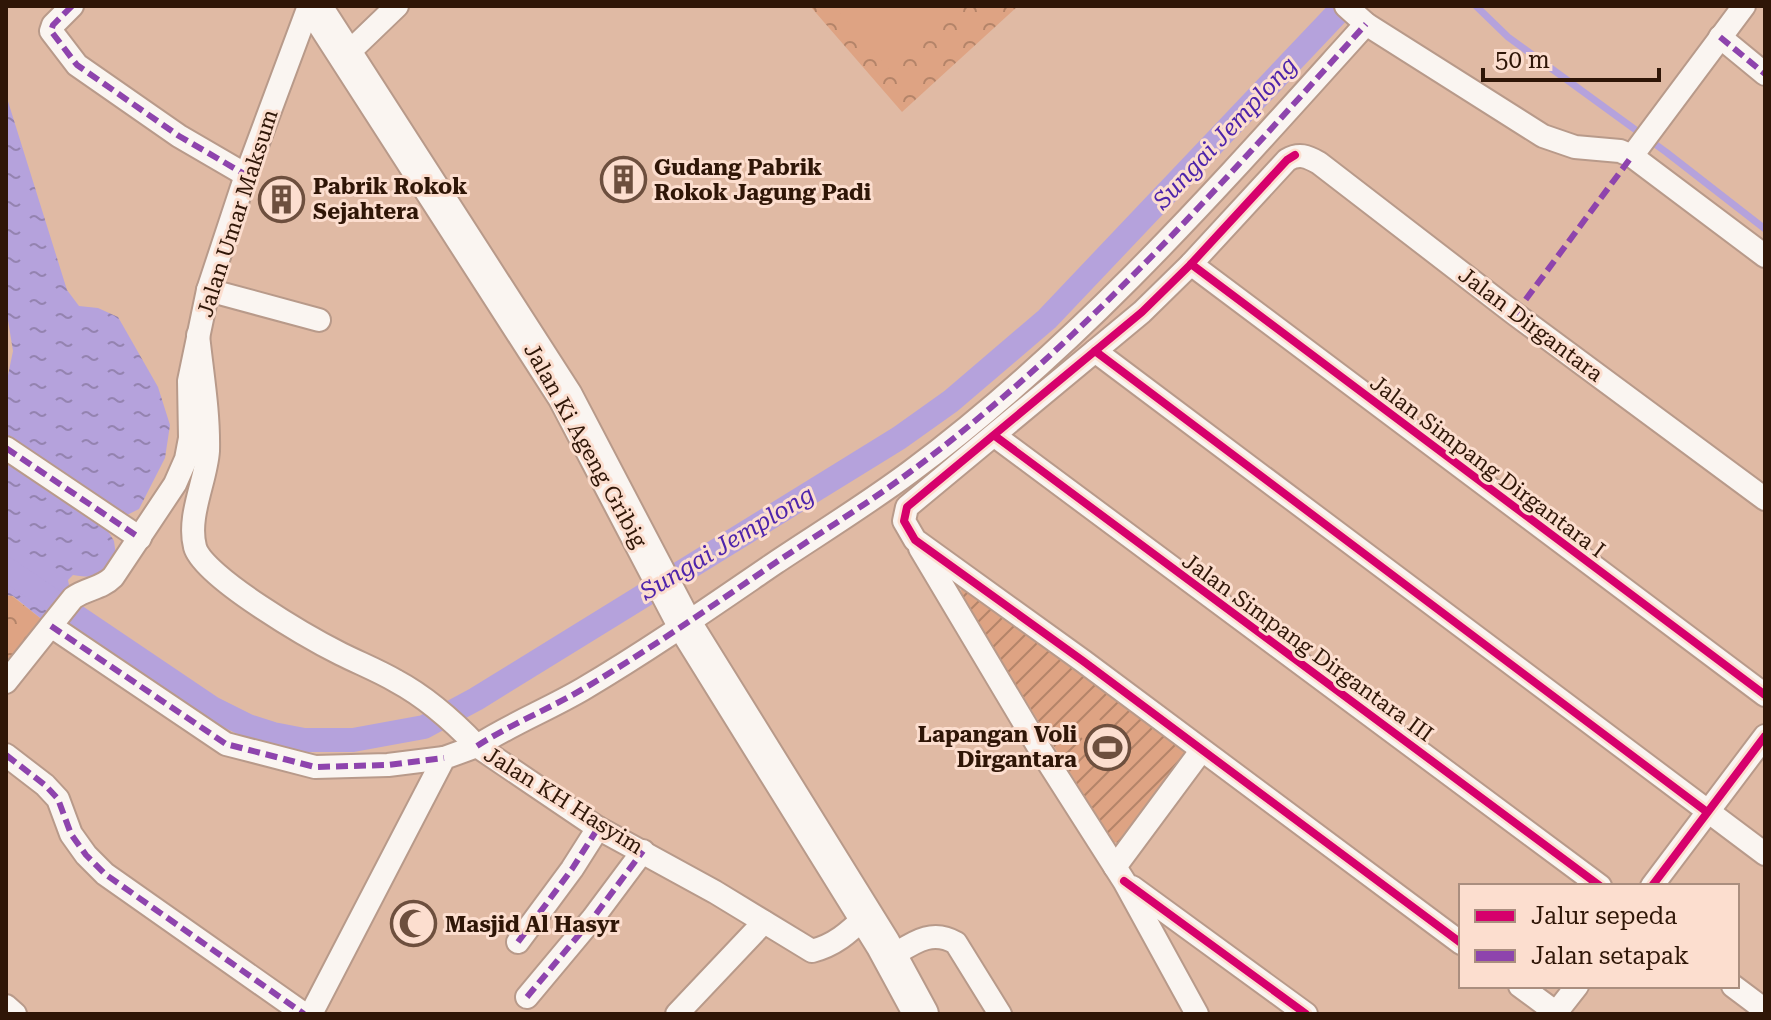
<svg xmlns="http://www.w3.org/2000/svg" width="1771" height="1020" font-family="'Roboto Serif',serif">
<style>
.park{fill:url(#park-crowns)}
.garden{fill:url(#garden-furrows)}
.pitch{fill:#dea383}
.water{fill:url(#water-ripples)}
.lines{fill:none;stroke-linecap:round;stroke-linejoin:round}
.stream{stroke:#b5a2dc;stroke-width:7}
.canal{stroke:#b5a2dc;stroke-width:24}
.street-casing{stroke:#b89a8a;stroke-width:26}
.primary-casing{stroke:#b89a8a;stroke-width:38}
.street{stroke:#faf5f1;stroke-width:22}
.primary{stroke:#faf5f1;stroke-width:34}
.quiet{stroke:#8e44ad;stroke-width:6;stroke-dasharray:12 6;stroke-linecap:butt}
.cycleway-casing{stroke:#fcdecf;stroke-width:13}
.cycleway{stroke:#d6006c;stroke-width:8}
.labels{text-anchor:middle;stroke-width:6;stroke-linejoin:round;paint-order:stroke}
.poi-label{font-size:22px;font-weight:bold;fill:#2f1607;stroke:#fcdecf;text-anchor:start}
.street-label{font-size:22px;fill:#2f1607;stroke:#fcdecf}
.water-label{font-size:24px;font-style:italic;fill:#4e24ab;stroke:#fcdecf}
</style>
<defs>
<pattern id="park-crowns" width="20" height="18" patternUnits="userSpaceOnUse" patternTransform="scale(2)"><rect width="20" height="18" fill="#dea383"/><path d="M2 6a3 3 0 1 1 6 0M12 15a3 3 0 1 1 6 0" fill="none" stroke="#b48469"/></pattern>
<pattern id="garden-furrows" width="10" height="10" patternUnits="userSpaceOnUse" patternTransform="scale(2)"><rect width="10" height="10" fill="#dea383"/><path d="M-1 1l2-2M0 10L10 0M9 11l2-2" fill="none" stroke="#b48469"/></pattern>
<pattern id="water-ripples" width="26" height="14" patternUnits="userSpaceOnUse" patternTransform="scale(2)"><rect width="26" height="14" fill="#b5a2dc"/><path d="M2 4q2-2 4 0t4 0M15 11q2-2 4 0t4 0" fill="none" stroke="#9483b0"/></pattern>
</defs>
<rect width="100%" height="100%" fill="#e0baa4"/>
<g class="park">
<polygon points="810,6 1018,6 902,112"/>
<polygon points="6,595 12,596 44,621 6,669"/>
</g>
<polygon class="garden" points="965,586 1184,748 1186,753 1121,843 1113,842 963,599 961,590"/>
<g class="pitch">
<polygon points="834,6 955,6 889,69"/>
<polygon points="1098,718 1136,758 1117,776 1080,736"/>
</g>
<g class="water">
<polygon points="6,95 67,290 79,306 98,308 118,317 158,387 170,425 165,458 139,509 119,519 6,443 6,385 13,351 6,308"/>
<path d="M6 454 101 520 114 541 116 556C100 577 99 579 73 575L68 580 70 590 44 621 13 596 6 595Z"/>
</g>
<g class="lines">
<polyline class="stream" points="1476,6 1508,37 1666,152 1765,229"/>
<polyline class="canal" points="6,569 212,708 248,726 273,734 304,740 353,740 424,727 476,699 899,438 951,401 1047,319 1344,6"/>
<defs>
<g id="street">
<polyline points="72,6 53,25 51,31 77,65 179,136 246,175"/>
<polyline points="1346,6 1366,24 1543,136 1575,147 1620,151 1632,156 1765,256"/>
<polyline points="1720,37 1765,74"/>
<polyline points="345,56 397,6"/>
<polyline points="1632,156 1744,6"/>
<polyline points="1191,264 1765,695"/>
<polyline points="208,290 319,320"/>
<path d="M198 335C202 373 209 413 208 451 206 481 187 516 195 547 203 577 311 639 341 654 359 663 379 671 396 681 426 697 454 722 477 746 511 724 549 709 583 689 649 650 712 606 775 563 820 533 867 504 910 472 1082 344 1223 182 1366 24"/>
<polyline points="1095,351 1765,854"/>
<polyline points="995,436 1600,886"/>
<polyline points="6,448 140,538"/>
<polyline points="920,548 1041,751 1124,881 1197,1014"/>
<polyline points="51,626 226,744 315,767 388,765 444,758"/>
<path d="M6 682 73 598C87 588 101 589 113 577L175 484 186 459 190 438 189 381 208 290 246 175 309 6"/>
<polyline points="6,755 45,785 58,799 71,834 86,855 105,874 304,1014"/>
<polyline points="1115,867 1201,751"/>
<polyline points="1652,886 1765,736"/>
<polyline points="1132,887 1306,1014"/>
<polyline points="518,942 572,869 598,828"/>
<path d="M1461 943 1083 661 915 540 904 521 907 507 1142 312 1191 264 1287 160C1299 153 1307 156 1319 163L1515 314 1765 499"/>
<path d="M890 957C912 944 931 928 956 943L1000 1014"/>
<polyline points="1520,986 1558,1014"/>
<polyline points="1733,986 1765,1010"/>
<polyline points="527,997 593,918 643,851"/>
<polyline points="6,1006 15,1014"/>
<path d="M311 1014 444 758 477 746 598 828 715 892 812 951C835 945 848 933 865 917"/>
<polyline points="677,1014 764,922"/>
<polyline points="1555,1014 1577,986"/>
</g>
<polyline id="primary" points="314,6 565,396 685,625 883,944 921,1014"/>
</defs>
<use href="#street" class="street-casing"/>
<use href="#primary" class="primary-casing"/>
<use href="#street" class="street"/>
<use href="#primary" class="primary"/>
<g class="quiet">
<polyline points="72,6 53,25 51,31 77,65 179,136 246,175"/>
<polyline points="1720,37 1765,74"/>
<polyline points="1515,314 1632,156"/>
<polyline points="6,448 140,538"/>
<polyline points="51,626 226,744 315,767 388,765 444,758"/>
<path d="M477 746C511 724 549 709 583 689 649 650 712 606 775 563 820 533 867 504 910 472 1082 344 1223 182 1366 24"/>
<polyline points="6,755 45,785 58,799 71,834 86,855 105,874 304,1014"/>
<polyline points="518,942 572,869 598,828"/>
<polyline points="527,997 593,918 643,851"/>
</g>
<defs>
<g id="cycleway">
<polyline points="1295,155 1287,160 1191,264 1142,312 907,507 904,521 915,540 1083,661 1461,943"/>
<polyline points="1191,264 1765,695"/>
<polyline points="1095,351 1707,812"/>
<polyline points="995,436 1600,886"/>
<polyline points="1124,881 1306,1014"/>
<polyline points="1652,886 1765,736"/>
</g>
</defs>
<use href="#cycleway" class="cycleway-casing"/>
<use href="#cycleway" class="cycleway"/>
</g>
<defs>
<symbol id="building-ring" viewBox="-11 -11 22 22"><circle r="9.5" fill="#fcdecf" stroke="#6d4f3e" stroke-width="1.5"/><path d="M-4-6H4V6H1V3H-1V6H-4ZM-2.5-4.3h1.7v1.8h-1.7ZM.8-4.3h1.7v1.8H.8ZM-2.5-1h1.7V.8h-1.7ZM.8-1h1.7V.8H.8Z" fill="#6d4f3e"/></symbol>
<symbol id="stadium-ring" viewBox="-11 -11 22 22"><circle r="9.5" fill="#fcdecf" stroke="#6d4f3e" stroke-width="1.5"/><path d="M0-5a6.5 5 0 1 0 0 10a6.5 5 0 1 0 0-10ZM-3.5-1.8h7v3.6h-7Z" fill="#6d4f3e"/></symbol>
<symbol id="mosque-ring" viewBox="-11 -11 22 22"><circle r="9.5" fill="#fcdecf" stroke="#6d4f3e" stroke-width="1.5"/><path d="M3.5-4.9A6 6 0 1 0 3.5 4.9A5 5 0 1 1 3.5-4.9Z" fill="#6d4f3e"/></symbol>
</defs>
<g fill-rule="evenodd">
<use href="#building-ring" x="598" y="154" width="51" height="51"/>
<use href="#building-ring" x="256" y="174" width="51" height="51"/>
<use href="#stadium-ring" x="1082" y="722" width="51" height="51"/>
<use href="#mosque-ring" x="388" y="898" width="51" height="51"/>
</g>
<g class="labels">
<g class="poi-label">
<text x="654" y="175">Gudang Pabrik<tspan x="654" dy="25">Rokok Jagung Padi</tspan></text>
<text x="313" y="194">Pabrik Rokok<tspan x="313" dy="25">Sejahtera</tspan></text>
<text x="1077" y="742" text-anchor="end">Lapangan Voli<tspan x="1077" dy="25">Dirgantara</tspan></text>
<text x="445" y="932">Masjid Al Hasyr</text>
</g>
<g class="street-label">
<text transform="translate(237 213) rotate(-72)" y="8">Jalan Umar Maksum</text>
<text transform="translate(1531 324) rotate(37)" y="8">Jalan Dirgantara</text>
<text transform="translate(586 445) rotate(61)" y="8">Jalan Ki Ageng Gribig</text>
<text transform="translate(1488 466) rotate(37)" y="8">Jalan Simpang Dirgantara I</text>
<text transform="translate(1308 647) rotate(36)" y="8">Jalan Simpang Dirgantara III</text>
<text transform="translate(564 800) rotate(32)" y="8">Jalan KH Hasyim</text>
</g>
<g class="water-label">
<text transform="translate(1225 133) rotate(-47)" y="8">Sungai Jemplong</text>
<text transform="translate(727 543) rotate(-31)" y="8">Sungai Jemplong</text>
</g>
</g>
<rect width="1771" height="1020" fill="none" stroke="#2f1607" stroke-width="16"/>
<rect x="1459" y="884" width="280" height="104" fill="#fcdecf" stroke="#aa8e7f" stroke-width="2"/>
<rect x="1475" y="910" width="40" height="12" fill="#d6006c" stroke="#aa8e7f" stroke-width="2"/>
<text x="1531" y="924" font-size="24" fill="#2f1607">Jalur sepeda</text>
<rect x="1475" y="950" width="40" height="12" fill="#8e44ad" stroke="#aa8e7f" stroke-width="2"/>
<text x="1531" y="964" font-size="24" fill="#2f1607">Jalan setapak</text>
<path d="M1483 68v12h176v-12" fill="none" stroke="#2f1607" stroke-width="4"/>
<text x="1495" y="68" font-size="24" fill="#2f1607" stroke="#fcdecf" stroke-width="6" paint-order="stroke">50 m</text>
</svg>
